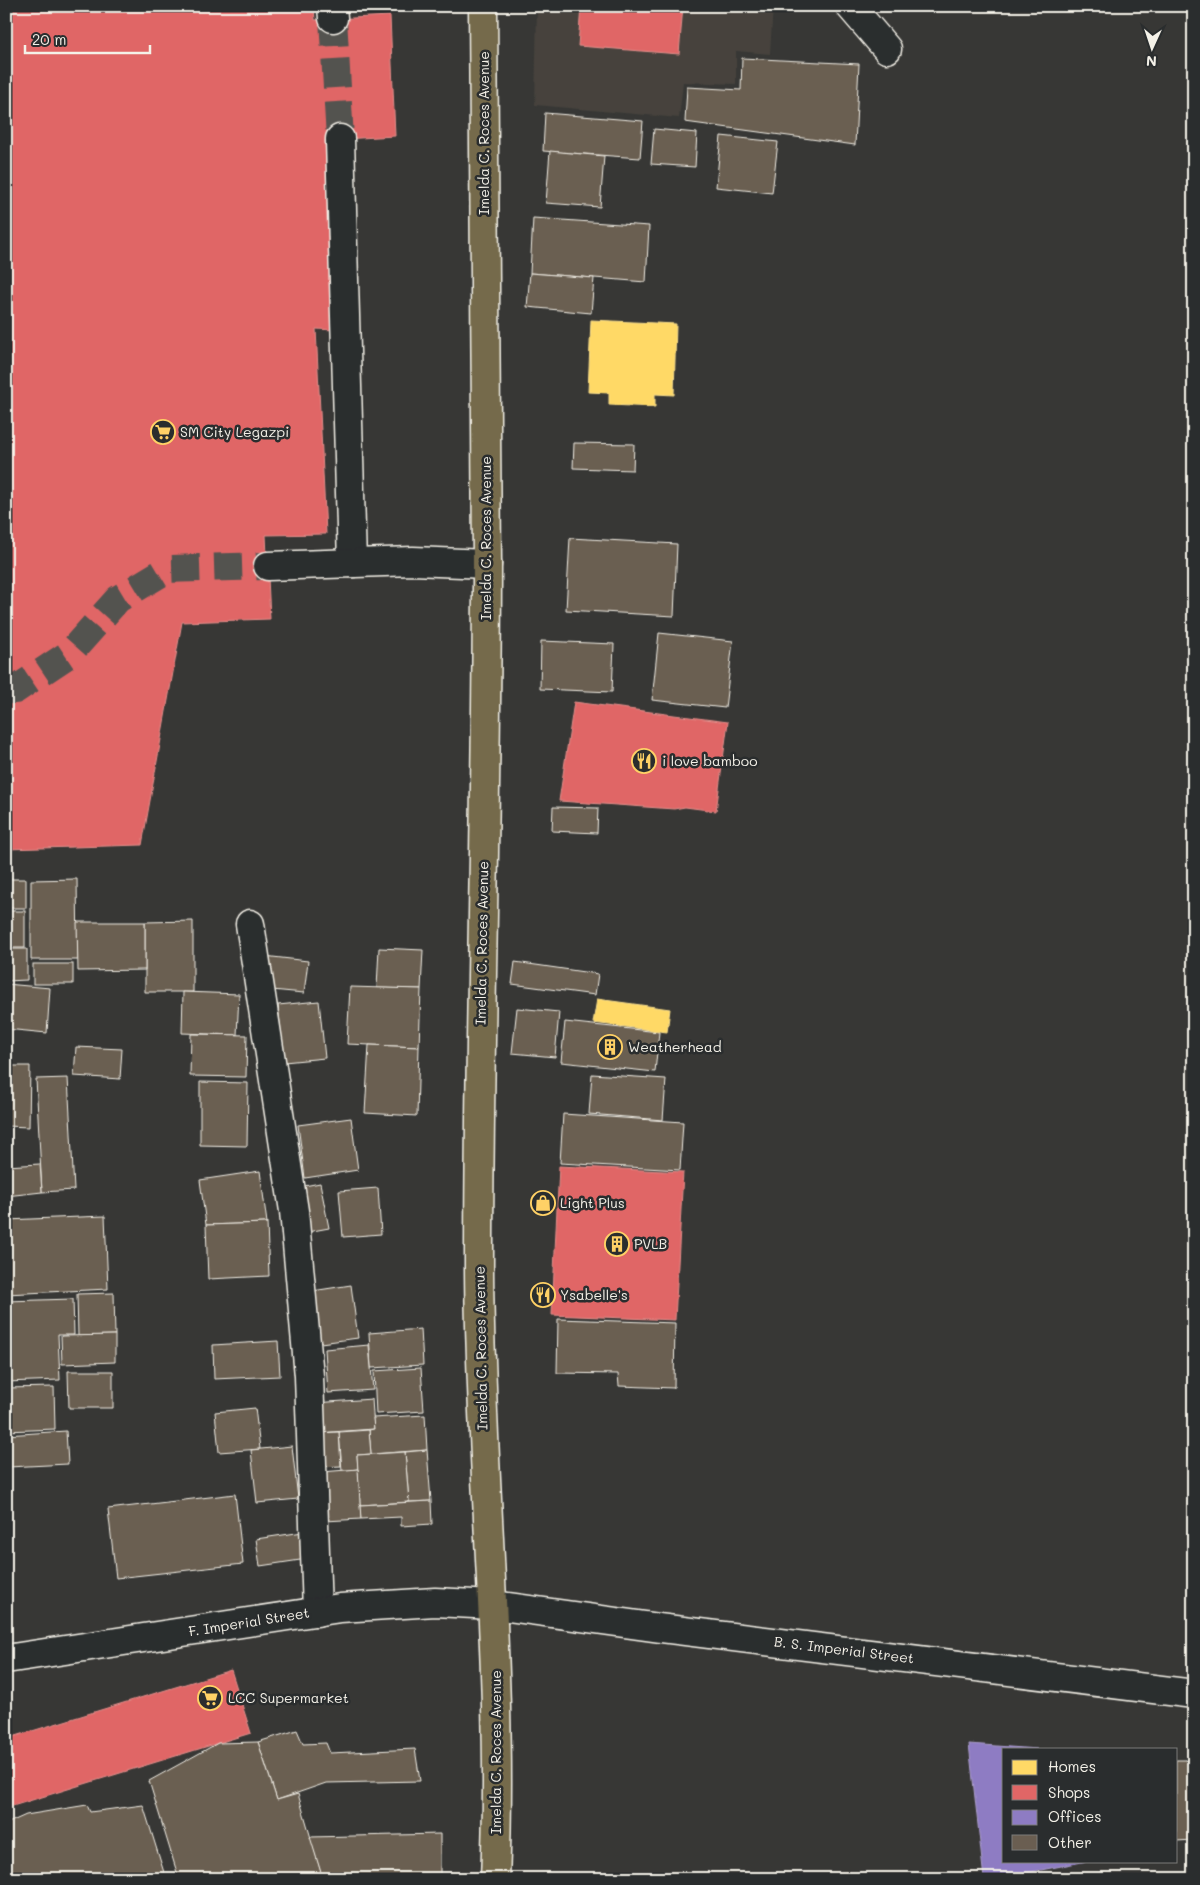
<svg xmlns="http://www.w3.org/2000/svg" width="1200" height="1885" font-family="Mali,sans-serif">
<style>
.built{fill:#46433d}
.homes{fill:#ffd966;stroke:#fce08d}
.shops{fill:#e06666;stroke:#e6908d}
.offices{fill:#8e7cc3;stroke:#ad9fce}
.building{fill:#6a5e51;stroke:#f4f1e8}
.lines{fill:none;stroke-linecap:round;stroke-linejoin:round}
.minor-tunnel{stroke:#535350;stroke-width:28;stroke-dasharray:28 14;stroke-linecap:butt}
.minor-casing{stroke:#f4f1e8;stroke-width:31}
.major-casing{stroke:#f4f1e8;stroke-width:31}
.minor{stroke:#2a2d2e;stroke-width:28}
.major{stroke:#746b4b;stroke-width:28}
.labels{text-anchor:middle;stroke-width:5;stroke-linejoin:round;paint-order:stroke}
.street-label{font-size:14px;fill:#f4f1e8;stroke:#2a2d2e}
.poi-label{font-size:14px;fill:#f4f1e8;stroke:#2a2d2e;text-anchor:start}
</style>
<rect width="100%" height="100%" fill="#373735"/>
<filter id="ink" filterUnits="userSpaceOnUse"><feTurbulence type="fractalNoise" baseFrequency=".02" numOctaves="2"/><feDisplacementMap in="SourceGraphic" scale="10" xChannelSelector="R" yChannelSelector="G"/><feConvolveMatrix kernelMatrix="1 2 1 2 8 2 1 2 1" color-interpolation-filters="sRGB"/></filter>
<g filter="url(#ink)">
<polygon class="built" points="537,6 773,6 770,54 736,51 736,84 683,82 679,118 535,105"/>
<g class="homes">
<polygon points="591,320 676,324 674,395 655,394 655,407 609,405 609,393 588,392"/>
<polygon points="597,999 670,1009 667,1032 593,1023"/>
</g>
<g class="shops">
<polygon points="6,6 314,6 315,20 390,16 395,136 325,140 335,330 316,329 326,534 266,535 270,619 182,622 142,845 6,849"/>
<polygon points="581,6 683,6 679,54 578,46"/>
<polygon points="574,702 728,722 716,811 685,807 674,809 559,801"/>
<polygon points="559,1166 683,1172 675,1320 552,1315"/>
<polygon points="231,1670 251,1733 6,1808 6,1739"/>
</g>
<polygon class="offices" points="969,1744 1037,1749 1004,1749 1004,1861 1087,1861 995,1879 984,1879"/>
<g class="building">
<polygon points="742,58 859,64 855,145 685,122 687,87 741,90"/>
<polygon points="545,113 643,121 640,158 543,151"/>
<polygon points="654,129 697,133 695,167 651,164"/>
<polygon points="721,136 778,142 772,193 716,187"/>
<polygon points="550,151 604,156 600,207 546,203"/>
<polygon points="533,218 649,226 646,282 530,273"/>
<polygon points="530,273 594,278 591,313 527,307"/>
<polygon points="574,443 634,444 633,470 573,468"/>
<polygon points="570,538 677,544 674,616 566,610"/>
<polygon points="659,633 733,641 725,708 652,700"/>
<polygon points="541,641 614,644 612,692 540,689"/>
<polygon points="553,807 598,808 597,833 552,831"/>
<rect x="6" y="879" width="20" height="29"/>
<polygon points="77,879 78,960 31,960 31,880"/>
<rect x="6" y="911" width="19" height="37"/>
<polygon points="193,921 193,992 145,992 145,922"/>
<polygon points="77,922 145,922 145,970 78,971"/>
<polygon points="379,948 423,950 421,989 377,988"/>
<polygon points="6,949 27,949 27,980 6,981"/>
<polygon points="264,956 308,961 304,993 261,989"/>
<polygon points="515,962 598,974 595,995 512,984"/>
<rect x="33" y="964" width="40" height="20"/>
<polygon points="6,984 50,988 47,1033 6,1029"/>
<polygon points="350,987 421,989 419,1047 347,1044"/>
<polygon points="183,992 239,994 237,1035 182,1033"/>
<polygon points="319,1001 325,1058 284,1062 278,1005"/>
<polygon points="517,1008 559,1012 555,1057 512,1053"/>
<polygon points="565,1022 659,1032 655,1072 561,1062"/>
<polygon points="191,1034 247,1035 246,1077 190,1076"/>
<polygon points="369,1045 419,1047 417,1116 365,1113"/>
<polygon points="76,1047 122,1049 120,1079 74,1076"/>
<polygon points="6,1066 30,1066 29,1127 6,1126"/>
<polygon points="592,1074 666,1079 663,1120 589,1114"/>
<polygon points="68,1078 74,1190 42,1192 36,1079"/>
<polygon points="200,1082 248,1083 247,1146 200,1145"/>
<polygon points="563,1114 683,1122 680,1170 560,1163"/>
<polygon points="351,1118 358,1170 305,1178 298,1125"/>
<polygon points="40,1164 42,1192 6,1196 6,1166"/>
<polygon points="260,1171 267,1223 206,1225 200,1180"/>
<polygon points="320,1183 329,1228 302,1233 294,1188"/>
<polygon points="378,1188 381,1234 343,1237 339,1191"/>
<polygon points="105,1216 108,1289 6,1294 6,1220"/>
<polygon points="267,1223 269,1276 208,1279 206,1225"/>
<polygon points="351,1285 358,1338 313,1344 306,1292"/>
<polygon points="114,1293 115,1335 78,1336 77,1294"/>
<polygon points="73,1299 74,1335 58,1335 60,1380 6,1382 6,1301"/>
<polygon points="558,1319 675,1323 674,1388 619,1386 618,1374 557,1373"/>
<polygon points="421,1329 423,1365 371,1368 369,1333"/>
<polygon points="115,1335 115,1362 62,1364 61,1336"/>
<polygon points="278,1341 280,1376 214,1379 213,1345"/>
<polygon points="369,1345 373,1390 328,1393 325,1349"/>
<polygon points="421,1368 424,1411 376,1414 374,1371"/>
<polygon points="68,1371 113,1371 113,1408 69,1408"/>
<polygon points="54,1387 55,1429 6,1431 6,1388"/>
<polygon points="372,1399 374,1429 317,1433 315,1403"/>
<polygon points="255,1408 260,1449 219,1452 215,1412"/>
<polygon points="425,1415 427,1450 371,1454 369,1430 374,1429 373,1418"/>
<polygon points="369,1430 371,1454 357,1455 358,1469 342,1471 339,1432"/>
<polygon points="66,1431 68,1464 8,1467 6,1435"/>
<polygon points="339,1432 341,1466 319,1467 317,1433"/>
<polygon points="292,1446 298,1499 257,1503 251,1450"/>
<polygon points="427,1450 431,1501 409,1502 405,1452"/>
<polygon points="405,1452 409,1502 360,1505 357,1455"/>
<polygon points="358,1469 361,1519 325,1521 322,1472"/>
<polygon points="235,1494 243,1564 116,1578 108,1509"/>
<polygon points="431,1501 432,1524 401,1526 401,1517 361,1519 360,1505"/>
<polygon points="303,1532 307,1559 260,1566 256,1539"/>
<polygon points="297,1730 303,1744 326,1743 330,1753 415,1749 420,1781 326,1783 277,1800 258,1742"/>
<polygon points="258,1742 277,1800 298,1794 323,1879 179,1879 149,1781 218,1743"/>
<polygon points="1176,1760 1194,1760 1194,1840 1176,1841"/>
<polygon points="87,1805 90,1812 143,1805 166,1879 6,1879 6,1824 26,1815"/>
<polygon points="440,1834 440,1879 323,1879 310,1837"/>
</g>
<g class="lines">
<g class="minor-tunnel">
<polyline points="333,18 340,139"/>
<polyline points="6,690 15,690 69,654 118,599 168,569 268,566"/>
</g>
<defs>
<g id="minor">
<polyline points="332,6 333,18"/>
<polyline points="850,6 887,49"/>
<polyline points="340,139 352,563"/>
<polyline points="268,566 413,561 487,564"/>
<polyline points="250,924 294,1211 309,1376 317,1612"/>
<polyline points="6,1659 340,1608 435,1602 494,1605 660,1628 1194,1694"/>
</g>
<path id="major" d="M483 6C484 191 487 376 487 562 487 797 479 1032 479 1267 480 1471 504 1675 495 1879"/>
</defs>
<use href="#minor" class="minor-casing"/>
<use href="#major" class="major-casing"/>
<use href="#minor" class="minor"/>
<use href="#major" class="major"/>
</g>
</g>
<defs>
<symbol id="supermarket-ring" viewBox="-11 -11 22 22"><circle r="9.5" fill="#2a2d2e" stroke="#ffd166" stroke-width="1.5"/><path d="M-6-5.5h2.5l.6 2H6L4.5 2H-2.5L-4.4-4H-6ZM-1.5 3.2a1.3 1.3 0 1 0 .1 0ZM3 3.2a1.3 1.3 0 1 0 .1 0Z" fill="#ffd166"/></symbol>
<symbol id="restaurant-ring" viewBox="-11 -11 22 22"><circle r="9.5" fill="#2a2d2e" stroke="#ffd166" stroke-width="1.5"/><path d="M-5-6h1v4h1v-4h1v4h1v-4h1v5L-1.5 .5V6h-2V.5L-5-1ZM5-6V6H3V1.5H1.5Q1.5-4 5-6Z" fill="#ffd166"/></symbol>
<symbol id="building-ring" viewBox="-11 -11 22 22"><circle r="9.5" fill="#2a2d2e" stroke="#ffd166" stroke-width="1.5"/><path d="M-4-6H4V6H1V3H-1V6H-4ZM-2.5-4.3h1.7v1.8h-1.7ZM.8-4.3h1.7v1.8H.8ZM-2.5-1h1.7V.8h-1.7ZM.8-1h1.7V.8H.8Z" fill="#ffd166"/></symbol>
<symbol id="shop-ring" viewBox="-11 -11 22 22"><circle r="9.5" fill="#2a2d2e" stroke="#ffd166" stroke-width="1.5"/><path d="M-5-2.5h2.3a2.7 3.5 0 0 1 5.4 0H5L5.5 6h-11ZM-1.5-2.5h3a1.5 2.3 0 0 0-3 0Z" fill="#ffd166"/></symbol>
</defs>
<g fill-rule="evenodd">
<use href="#supermarket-ring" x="149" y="418" width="28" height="28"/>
<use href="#restaurant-ring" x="630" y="747" width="28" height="28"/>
<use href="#building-ring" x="596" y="1033" width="28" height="28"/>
<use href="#shop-ring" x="529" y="1189" width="28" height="28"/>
<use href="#building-ring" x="603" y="1230" width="28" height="28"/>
<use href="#restaurant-ring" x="529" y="1281" width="28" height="28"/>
<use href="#supermarket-ring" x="196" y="1684" width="28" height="28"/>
</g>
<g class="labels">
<g class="street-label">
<text transform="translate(484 133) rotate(-90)" y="5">Imelda C. Roces Avenue</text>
<text transform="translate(486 538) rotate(-90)" y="5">Imelda C. Roces Avenue</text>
<text transform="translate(482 943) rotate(-89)" y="5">Imelda C. Roces Avenue</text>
<text transform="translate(481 1348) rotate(-91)" y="5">Imelda C. Roces Avenue</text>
<text transform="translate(249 1622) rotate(-9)" y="5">F. Imperial Street</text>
<text transform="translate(844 1650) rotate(7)" y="5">B. S. Imperial Street</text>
<text transform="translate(496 1752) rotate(-90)" y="5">Imelda C. Roces Avenue</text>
</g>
<g class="poi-label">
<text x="180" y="437">SM City Legazpi</text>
<text x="662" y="766">i love bamboo</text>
<text x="628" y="1052">Weatherhead</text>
<text x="560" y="1208">Light Plus</text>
<text x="634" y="1249">PVLB</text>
<text x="560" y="1300">Ysabelle's</text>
<text x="228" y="1703">LCC Supermarket</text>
</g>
</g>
<rect width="1200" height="1885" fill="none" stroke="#2a2d2e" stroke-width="25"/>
<rect x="12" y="12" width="1175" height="1860" fill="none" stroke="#f4f1e8" stroke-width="2" filter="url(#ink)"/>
<rect x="1002" y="1748" width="175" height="115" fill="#2a2d2e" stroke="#7b7b78"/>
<rect x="1012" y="1760" width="25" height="15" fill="#ffd966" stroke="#7b7b78"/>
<text x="1048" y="1772" font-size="15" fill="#f4f1e8">Homes</text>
<rect x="1012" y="1785" width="25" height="15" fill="#e06666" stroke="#7b7b78"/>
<text x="1048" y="1798" font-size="15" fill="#f4f1e8">Shops</text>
<rect x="1012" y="1810" width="25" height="15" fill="#8e7cc3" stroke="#7b7b78"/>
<text x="1048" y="1822" font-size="15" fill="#f4f1e8">Offices</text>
<rect x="1012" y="1835" width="25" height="15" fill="#6a5e51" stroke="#7b7b78"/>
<text x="1048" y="1848" font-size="15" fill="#f4f1e8">Other</text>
<g transform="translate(1152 48) rotate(183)" stroke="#2a2d2e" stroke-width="4" paint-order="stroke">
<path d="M0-4L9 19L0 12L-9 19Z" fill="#f4f1e8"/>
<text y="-8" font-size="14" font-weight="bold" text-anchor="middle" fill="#f4f1e8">N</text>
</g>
<path d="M25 45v8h125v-8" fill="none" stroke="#f4f1e8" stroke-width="2.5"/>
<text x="32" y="45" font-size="15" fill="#f4f1e8" stroke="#2a2d2e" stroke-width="4" paint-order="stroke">20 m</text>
</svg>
